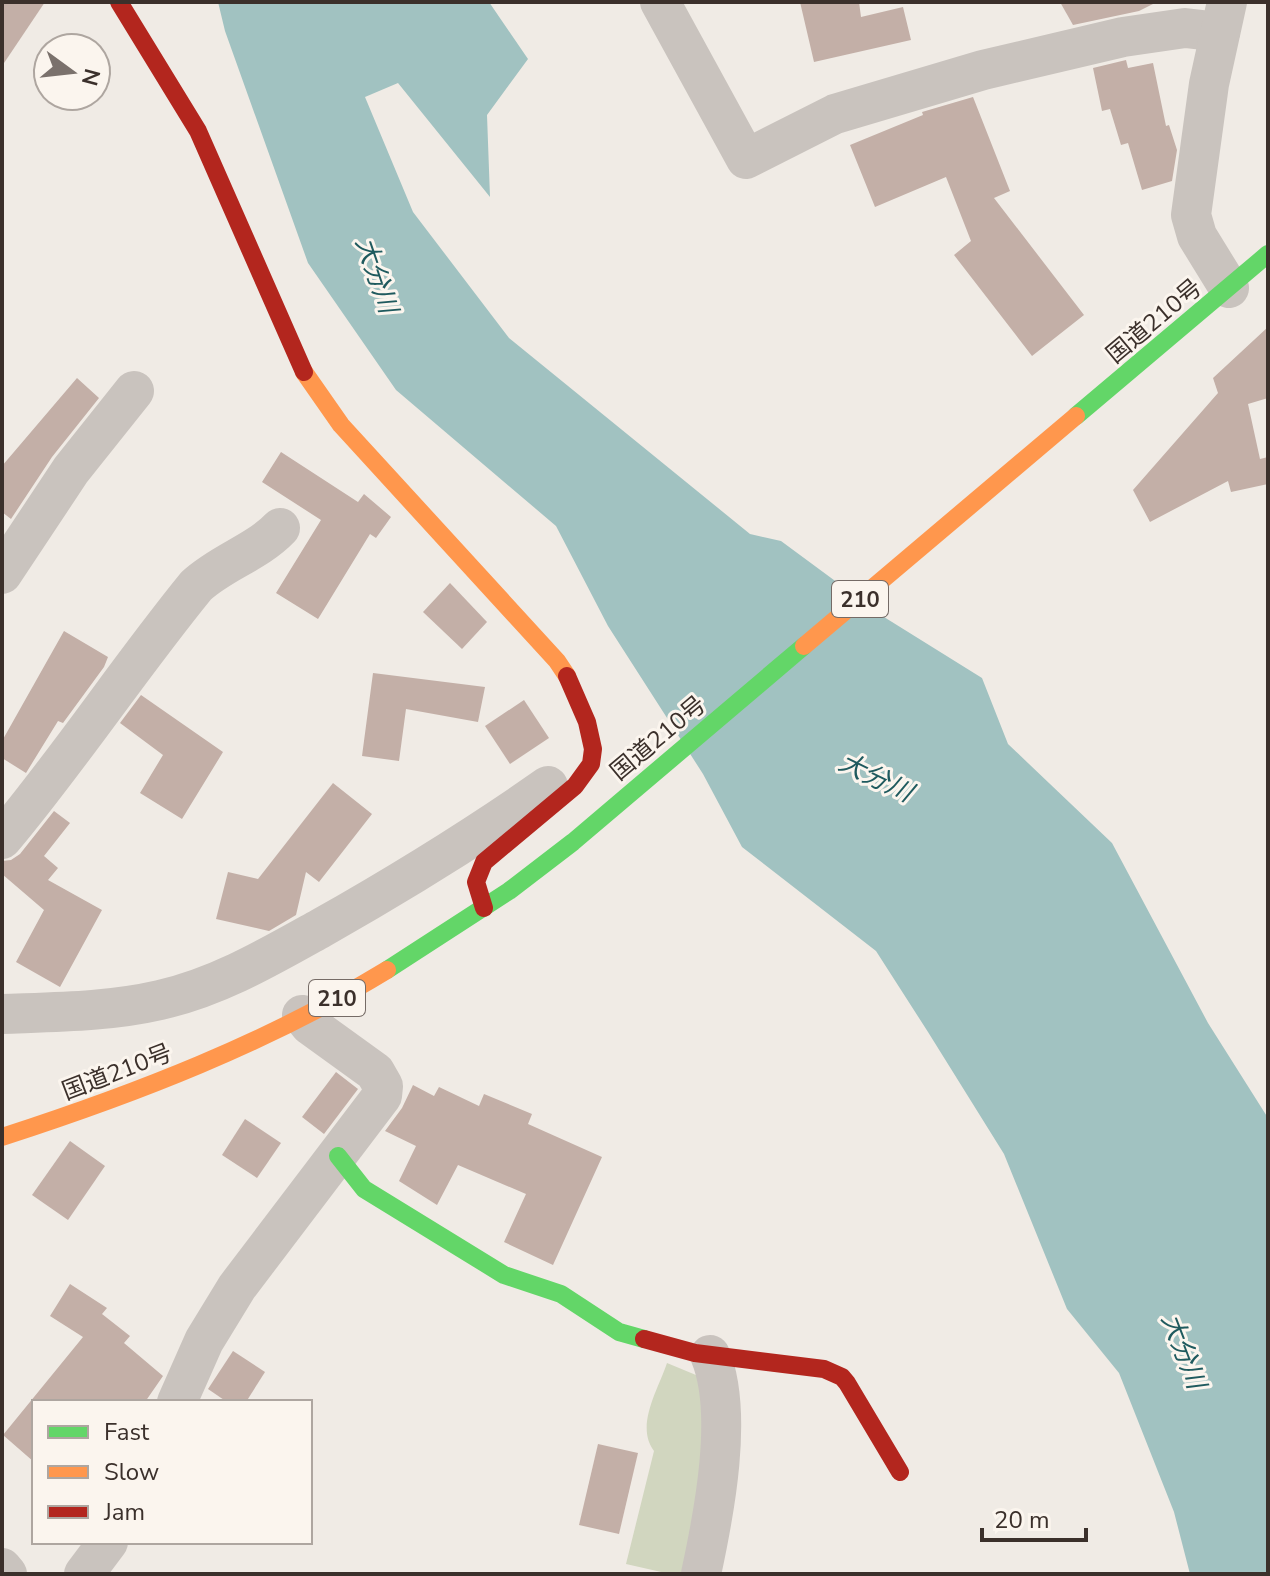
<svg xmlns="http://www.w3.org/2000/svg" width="1270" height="1576" font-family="'Nunito Sans','Noto Sans JP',sans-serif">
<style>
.green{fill:#d1d6bf}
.water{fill:#a1c2c1}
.building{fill:#c3afa7}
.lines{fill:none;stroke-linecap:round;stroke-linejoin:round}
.street{stroke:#c9c3be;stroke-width:40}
.fast{stroke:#63d668;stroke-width:18}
.slow{stroke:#ff974d;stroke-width:18}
.jam{stroke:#b3261e;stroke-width:18}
.labels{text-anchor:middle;stroke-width:6;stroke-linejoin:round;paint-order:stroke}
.shield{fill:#fbf5ee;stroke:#756b66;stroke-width:2}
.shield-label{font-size:22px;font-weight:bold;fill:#3b302b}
.street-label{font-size:24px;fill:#3b302b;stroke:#fbf5ee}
.water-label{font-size:26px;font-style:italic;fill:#1f5a5e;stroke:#fbf5ee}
</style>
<rect width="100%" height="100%" fill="#f0ebe5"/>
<path class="green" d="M667 1363 708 1380 694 1574H670L626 1564 654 1451C635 1426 658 1390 667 1363Z"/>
<polygon class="water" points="218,2 489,2 528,59 487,115 490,197 398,83 365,97 413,212 509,338 750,534 781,541 884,617 982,678 1008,744 1112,843 1208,1023 1268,1118 1268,1574 1190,1574 1174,1512 1119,1373 1067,1309 1004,1154 928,1032 876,951 742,847 703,774 608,626 556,526 396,390 308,263 225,31"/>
<g class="building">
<polygon points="2,2 45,2 2,66"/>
<polygon points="800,2 859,2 861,17 903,7 911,40 814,62"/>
<polygon points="1060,2 1157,2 1139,11 1073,25"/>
<polygon points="1126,60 1128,68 1153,63 1166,126 1169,125 1177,150 1172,181 1142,190 1128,143 1121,145 1110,109 1102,111 1093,68"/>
<polygon points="973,97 1010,191 994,198 1084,315 1032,356 954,255 971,241 946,177 875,207 850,145 923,115 922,112"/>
<polygon points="1268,327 1268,398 1248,404 1260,459 1268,457 1268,484 1231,492 1228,481 1150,522 1133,490 1218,393 1213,378"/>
<polygon points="77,378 99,398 52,457 11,519 2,512 2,466"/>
<polygon points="281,452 358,502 364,494 391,517 376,538 370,534 318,619 276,593 321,520 262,482"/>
<polygon points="450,583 487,622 462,649 423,612"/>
<polygon points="64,631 108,657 104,667 63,723 58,721 26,773 2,758 2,741"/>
<polygon points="373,673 485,687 478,722 406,709 399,761 362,756"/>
<polygon points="141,695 223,752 182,819 140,793 163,755 120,723"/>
<polygon points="524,700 549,738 510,764 485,726"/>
<polygon points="333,783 372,814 319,882 306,872 296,915 269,931 216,919 228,872 258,879"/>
<polygon points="54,811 70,823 44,856 58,868 48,880 102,910 60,987 16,962 44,910 2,874 2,861 11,860 20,854"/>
<polygon points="336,1072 358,1089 324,1134 302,1117"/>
<polygon points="413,1085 434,1096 439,1087 479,1106 484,1094 532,1114 528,1124 602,1157 553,1265 504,1242 526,1194 458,1165 437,1205 399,1181 416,1146 385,1131 402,1108"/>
<polygon points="245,1119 281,1143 257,1178 222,1155"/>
<polygon points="70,1141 105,1166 68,1220 32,1195"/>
<polygon points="70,1284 107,1308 102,1314 130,1336 124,1343 163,1376 145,1402 34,1402 34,1462 3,1435 83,1337 50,1316"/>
<polygon points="233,1351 265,1372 246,1402 227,1402 208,1389"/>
<polygon points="598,1444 638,1453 619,1534 579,1525"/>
</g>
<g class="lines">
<g class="street">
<polyline points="660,2 746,159 835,114 983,70 1123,37 1185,28 1220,32"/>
<polyline points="1227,2 1209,84 1191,215 1197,236 1229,288"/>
<polyline points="2,574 71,470 134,391"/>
<path d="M2 839C70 758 129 668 196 586 222 562 256 553 280 528"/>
<path d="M2 1014C55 1012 108 1012 160 1000 218 987 269 957 321 928 399 884 475 837 548 786"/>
<polyline points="177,1402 204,1341 237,1287 382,1096 383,1086 375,1072 310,1025 302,1015"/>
<polyline points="2,1568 7,1574"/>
<polyline points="84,1574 108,1542"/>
<path d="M701 1574C714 1514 734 1412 710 1355"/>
</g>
<g class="fast">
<polyline points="1076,416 1268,254"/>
<polyline points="387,970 509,891 573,842 804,646"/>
<polyline points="338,1156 364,1189 504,1275 561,1294 619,1332 644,1339"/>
</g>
<g class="slow">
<polyline points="304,372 341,425 557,661 567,676"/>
<polyline points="804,646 1076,416"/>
<path d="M2 1137C135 1094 267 1043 387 970"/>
</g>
<g class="jam">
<polyline points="119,2 198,131 304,372"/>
<polyline points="484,908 476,882 484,862 575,786 591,764 593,749 587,722 567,676"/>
<polyline points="644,1339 695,1353 824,1369 842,1377 847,1383 900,1472"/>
</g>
</g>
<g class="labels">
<g class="shield">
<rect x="832" y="581" width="56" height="36" rx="6"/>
<rect x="309" y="980" width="56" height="36" rx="6"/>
</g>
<g class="shield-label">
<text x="860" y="607">210</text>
<text x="337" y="1006">210</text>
</g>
<g class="street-label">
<text transform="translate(1154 321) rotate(-40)" y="8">国道210号</text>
<text transform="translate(658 738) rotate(-40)" y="8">国道210号</text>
<text transform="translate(117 1072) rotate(-21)" y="8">国道210号</text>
</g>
<g class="water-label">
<text transform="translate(377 275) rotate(71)" y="9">大分川</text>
<text transform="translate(876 777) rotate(26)" y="9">大分川</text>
<text transform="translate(1184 1351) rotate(69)" y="9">大分川</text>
</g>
</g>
<rect width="1270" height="1576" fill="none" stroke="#3b302b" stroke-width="8"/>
<rect x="32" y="1400" width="280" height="144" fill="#fbf5ee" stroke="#aea6a0" stroke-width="2"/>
<rect x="48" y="1426" width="40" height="12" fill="#63d668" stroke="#aea6a0" stroke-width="2"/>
<text x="104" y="1440" font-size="24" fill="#3b302b">Fast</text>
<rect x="48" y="1466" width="40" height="12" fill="#ff974d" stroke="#aea6a0" stroke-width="2"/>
<text x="104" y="1480" font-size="24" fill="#3b302b">Slow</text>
<rect x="48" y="1506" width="40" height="12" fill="#b3261e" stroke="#aea6a0" stroke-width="2"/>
<text x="104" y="1520" font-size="24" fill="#3b302b">Jam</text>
<g transform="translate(72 72) rotate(105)"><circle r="38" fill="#fbf5ee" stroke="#aea6a0" stroke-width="2"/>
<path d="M0-6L14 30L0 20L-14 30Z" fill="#7a716c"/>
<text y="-12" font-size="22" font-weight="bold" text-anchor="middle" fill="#3b302b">N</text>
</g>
<path d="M982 1528v12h104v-12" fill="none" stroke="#3b302b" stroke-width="4"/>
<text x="994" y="1528" font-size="24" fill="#3b302b" stroke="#fbf5ee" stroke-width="6" paint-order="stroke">20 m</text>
</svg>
